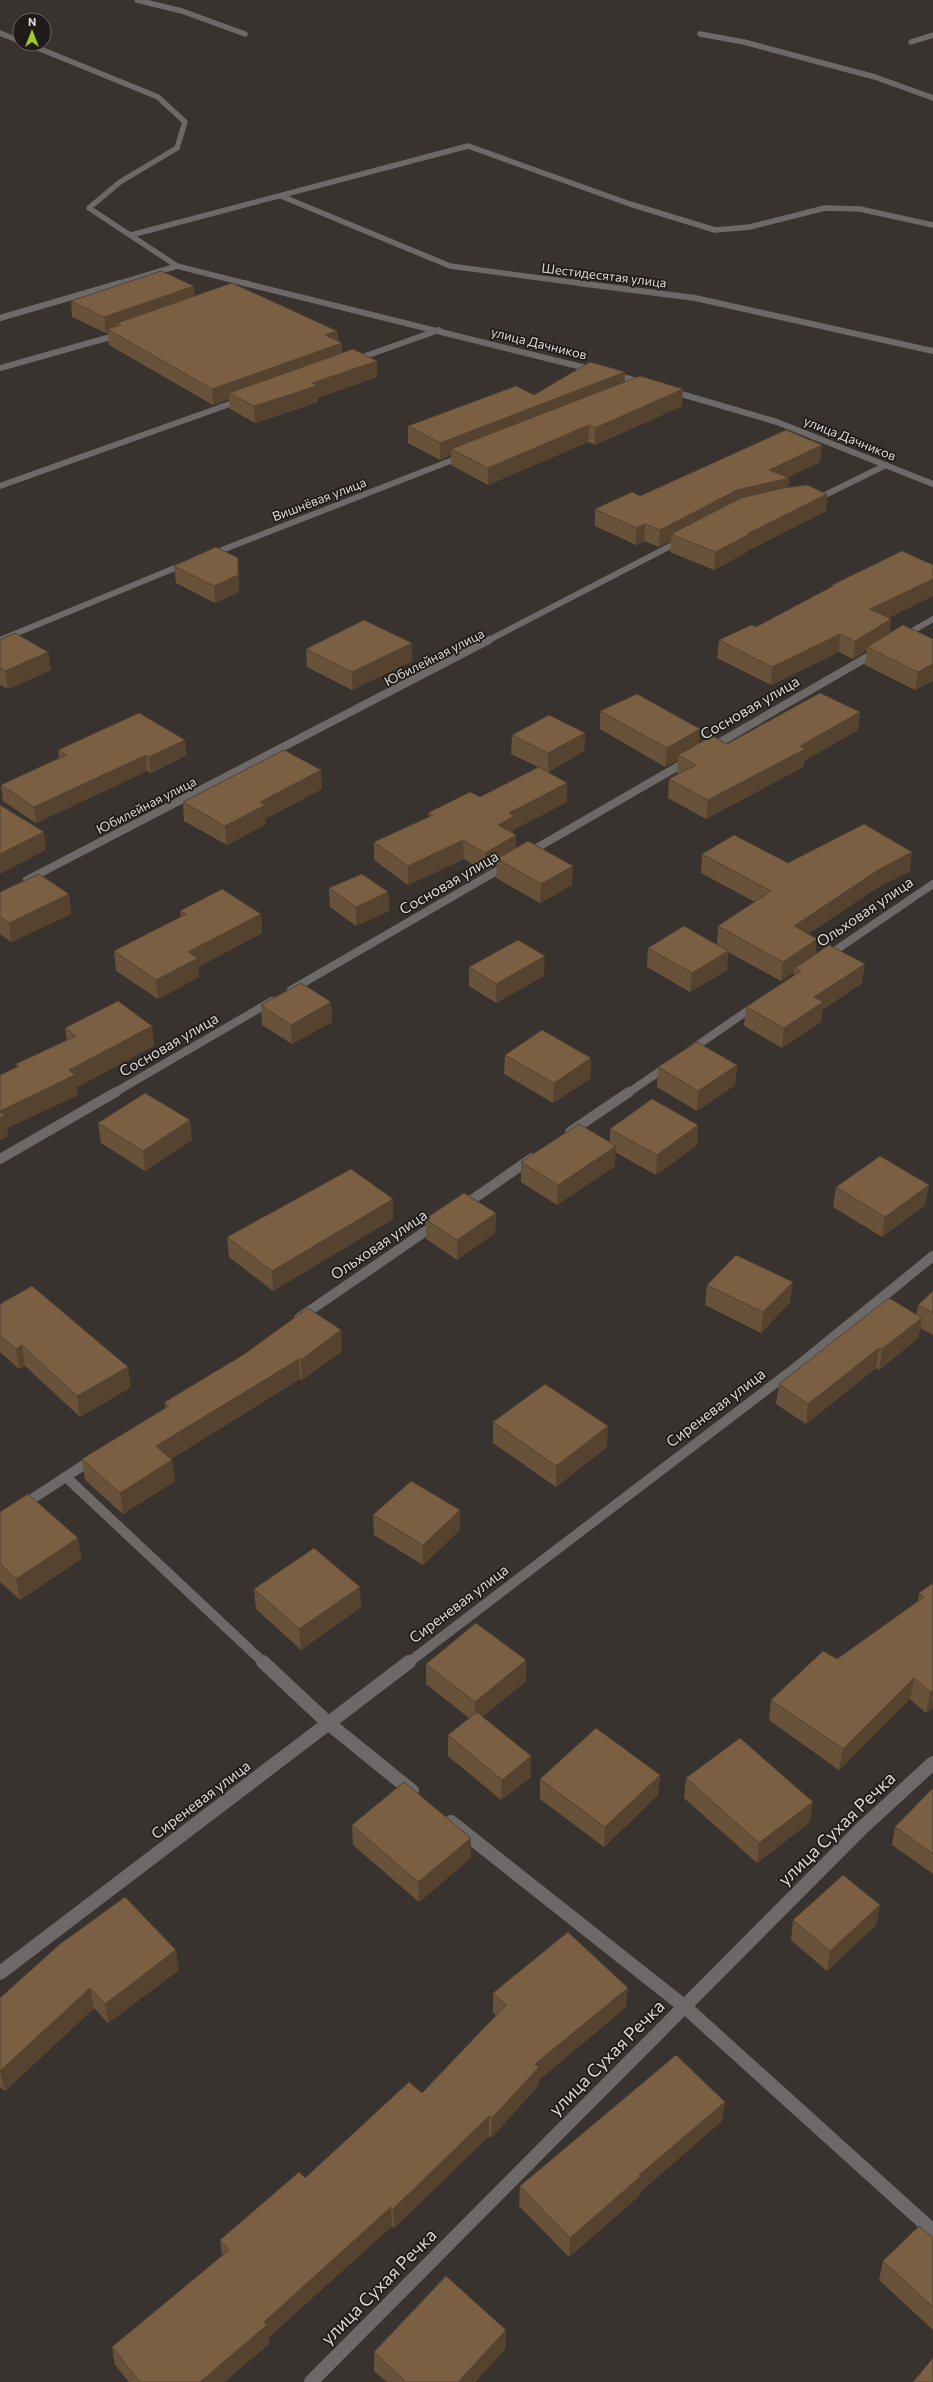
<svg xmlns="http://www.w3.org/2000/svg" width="933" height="2382" font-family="Commissioner,sans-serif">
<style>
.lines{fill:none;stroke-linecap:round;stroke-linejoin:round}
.minor-far4{stroke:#6d6969;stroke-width:5.5}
.minor-far3{stroke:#6d6969;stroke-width:6}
.minor-far2{stroke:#6d6969;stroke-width:8}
.minor-far1{stroke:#6d6969;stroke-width:10}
.minor{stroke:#6d6969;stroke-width:14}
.wall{fill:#69523a}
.shaded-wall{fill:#55422f}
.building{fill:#7a5f43;stroke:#55422f}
.labels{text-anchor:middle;stroke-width:3.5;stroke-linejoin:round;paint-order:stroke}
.far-street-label{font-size:13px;fill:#dcd9d6;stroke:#1e1b19}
.street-label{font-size:15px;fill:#dcd9d6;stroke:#1e1b19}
.near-street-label{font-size:18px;fill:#dcd9d6;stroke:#1e1b19}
</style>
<rect width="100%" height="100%" fill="#38332e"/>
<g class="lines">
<g class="minor-far4">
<polyline points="137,0 182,11 245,34"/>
<polyline points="0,33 20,41"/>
<polyline points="700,34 744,42 875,77 933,98"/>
<polyline points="911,42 933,35"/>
<polyline points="28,44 158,97 185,122 177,148 120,182 89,208 177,266 248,284"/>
<polyline points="281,196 450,266 586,284"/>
<polyline points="131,235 468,146 630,204 715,230 750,227 825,208 860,209 933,225"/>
<polyline points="117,284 177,266"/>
</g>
<g class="minor-far3">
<polyline points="244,283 594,370"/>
<polyline points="578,283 695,298 933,351"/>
<polyline points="0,318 120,283"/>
<polyline points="354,360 439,330"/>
<polyline points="0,368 121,334"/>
<polyline points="612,374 644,383"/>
<polyline points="671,391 777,422 933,484"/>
<polyline points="0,486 241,400"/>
<polyline points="815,497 823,496 886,465"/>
<polyline points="209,555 463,456"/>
<polyline points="902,637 933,619"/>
<polyline points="0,640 187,563"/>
<polyline points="487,641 682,540"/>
</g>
<g class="minor-far2">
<polyline points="710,748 878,651"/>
<polyline points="528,853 689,760"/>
<polyline points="27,880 489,640"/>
<polyline points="827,956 933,884"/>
<polyline points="291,990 507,865"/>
<polyline points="689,1051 756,1005"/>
<polyline points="114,1093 272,1001"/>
<polyline points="628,1093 669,1065"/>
</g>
<g class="minor-far1">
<polyline points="570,1132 629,1092"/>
<polyline points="0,1159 116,1092"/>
<polyline points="463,1206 532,1158"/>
<polyline points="299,1318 436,1224"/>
<polyline points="66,1477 264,1663"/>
<polyline points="0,1520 93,1459"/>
<polyline points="408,1663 799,1365 933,1256"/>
</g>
<g class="minor">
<polyline points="263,1662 328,1723 412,1791"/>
<polyline points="451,1822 685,2007 933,2231"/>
<polyline points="0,1973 409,1662"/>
<polyline points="311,2382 862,1828 933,1763"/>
</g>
</g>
<g class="wall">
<polygon points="195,296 337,331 338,341 342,343 342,353 377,361 377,377 317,398 318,402 255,423 230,409 229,399 213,405 109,345 108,333 106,333 72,317 71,301"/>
<polygon points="625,372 624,382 682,406 595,445 588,442 488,485 451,465 451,455 440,460 408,443 408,426 534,395"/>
<polygon points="820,462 788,477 789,478 788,487 827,494 826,511 747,551 747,552 714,570 670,552 671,541 659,547 644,541 636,545 595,526 595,509 640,496"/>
<polygon points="933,565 933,596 888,618 890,633 933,639 933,681 915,690 865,665 867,650 853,659 839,652 771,685 717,658 719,640 756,627 832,587 832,585"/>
<polygon points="174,566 239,575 239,592 215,603 176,583"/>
<polygon points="0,640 48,652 51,670 8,689 0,685"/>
<polygon points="306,649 412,661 352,690 307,667"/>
<polygon points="600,711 699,743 727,744 860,712 858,730 804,761 803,767 706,819 668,798 669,779 678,774 677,774 678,760 665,767 600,729"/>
<polygon points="585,733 584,751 548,772 567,783 567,802 513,830 513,833 516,848 572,885 540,903 496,878 497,865 485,872 464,859 408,885 374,860 374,842 429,817 428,813 480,797 538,767 511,754 512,735"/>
<polygon points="58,750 187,755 151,773 147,771 36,823 3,801 1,785 59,759"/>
<polygon points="322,789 265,819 266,824 227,845 184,821 183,802"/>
<polygon points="702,854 788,863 910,871 875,889 808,934 816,954 862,983 822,1010 821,1022 782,1048 744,1026 746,1007 794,976 794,972 781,981 728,952 727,970 690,992 647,967 648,948 717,944 718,926 755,902 701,873"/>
<polygon points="329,888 388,892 389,911 356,926 330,907"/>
<polygon points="0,892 69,894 71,914 11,942 0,934"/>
<polygon points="180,911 261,914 262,933 198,967 199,977 158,999 116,971 114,951 181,917"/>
<polygon points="469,967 544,976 496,1003 469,986"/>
<polygon points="331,1002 332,1022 292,1044 262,1025 261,1005"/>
<polygon points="152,1026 154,1046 77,1087 78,1095 7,1128 8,1136 0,1140 17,1067 16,1064 67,1040 65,1028"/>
<polygon points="505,1055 591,1058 591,1078 553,1103 504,1074"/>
<polygon points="737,1065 735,1085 697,1111 657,1087 658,1067"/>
<polygon points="98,1123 192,1140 145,1171 101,1143"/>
<polygon points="698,1125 697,1145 656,1175 615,1152 615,1166 557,1205 521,1182 521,1162 610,1143 610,1129"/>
<polygon points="929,1185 925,1205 882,1237 833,1207 836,1187"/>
<polygon points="393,1199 393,1219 273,1291 229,1257 227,1237"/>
<polygon points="496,1213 495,1233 457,1260 426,1239 425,1219"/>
<polygon points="707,1285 790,1302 761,1333 705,1305"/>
<polygon points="933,1291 933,1335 920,1328 918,1338 879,1370 876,1368 806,1424 776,1404 779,1384 916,1315 918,1305"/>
<polygon points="0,1304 131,1387 80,1417 25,1366 19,1369 0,1352"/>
<polygon points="342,1351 302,1380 300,1379 171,1459 175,1481 123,1514 85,1480 82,1459 165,1408 165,1402 243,1355"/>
<polygon points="493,1422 607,1447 556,1487 493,1443"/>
<polygon points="0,1512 78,1538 81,1559 20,1600 0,1582"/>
<polygon points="373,1515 460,1530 423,1565 374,1535"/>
<polygon points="933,1583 933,1708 926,1713 910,1699 839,1770 769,1720 771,1700 837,1659 918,1601 919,1593"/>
<polygon points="254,1589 361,1607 301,1650 256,1609"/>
<polygon points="426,1664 526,1681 482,1717 531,1756 531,1777 501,1800 448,1756 448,1735 469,1718 426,1684"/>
<polygon points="660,1775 658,1795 604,1847 540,1799 540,1779"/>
<polygon points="686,1778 810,1822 757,1863 684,1798"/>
<polygon points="933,1788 933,1874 892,1845 895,1827"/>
<polygon points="352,1825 471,1838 471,1858 419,1902 353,1845"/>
<polygon points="880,1905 876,1925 827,1971 791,1940 793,1920"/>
<polygon points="179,1970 108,2023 94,2008 5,2091 0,2087 0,1998"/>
<polygon points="493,1993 626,2007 539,2080 538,2086 491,2138 489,2136 394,2228 392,2226 268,2338 269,2344 224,2382 129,2382 115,2365 112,2347 222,2256 220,2240 305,2178 422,2093 496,2015 493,2012"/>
<polygon points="725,2102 722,2121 640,2192 639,2196 569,2257 519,2206 520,2186"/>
<polygon points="933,2238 933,2330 879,2280 883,2261"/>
<polygon points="506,2330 506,2348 475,2382 387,2382 374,2371 374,2352"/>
</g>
<g class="shaded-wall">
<polygon points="194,286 195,302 121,325 117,323 118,329 107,329 108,333 106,333 104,317"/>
<polygon points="337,331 338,345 342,343 342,359 229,393 229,399 213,405 212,389 325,335"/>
<polygon points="377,361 377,377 317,398 318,402 255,423 254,406 312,383"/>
<polygon points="625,372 624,388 451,449 451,455 440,460 440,443"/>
<polygon points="683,389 682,406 595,445 595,428"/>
<polygon points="589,425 588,442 488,485 488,468"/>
<polygon points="822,445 820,462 786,478 789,478 787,495 671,534 671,541 659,547 660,530 769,470"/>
<polygon points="827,494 826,511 747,551 747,552 714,570 715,552 747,534"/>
<polygon points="645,524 644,541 636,545 636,528"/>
<polygon points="238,558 239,575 239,592 215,603 214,586"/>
<polygon points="933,579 933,596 868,627 870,609"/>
<polygon points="891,619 889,637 867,647 867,650 853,659 855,641"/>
<polygon points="840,634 839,652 771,685 772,667"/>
<polygon points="412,643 412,661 352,690 352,672"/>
<polygon points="48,652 51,670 8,689 5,671"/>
<polygon points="933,664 933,681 915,690 918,672"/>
<polygon points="860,712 858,730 804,761 803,767 706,819 708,800 800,746"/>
<polygon points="700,729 699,748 678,755 678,760 665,767 667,748"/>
<polygon points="585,733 584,751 548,772 548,753"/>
<polygon points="185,740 187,755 151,773 149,757"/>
<polygon points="146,755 147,771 36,823 34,807"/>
<polygon points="321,770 322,789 265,819 266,824 227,845 225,826 260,802"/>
<polygon points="567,783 567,802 513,830 513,835 498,825 509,813"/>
<polygon points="44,832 46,850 0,874 0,854"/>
<polygon points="516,835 516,854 497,859 497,865 485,872 485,853"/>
<polygon points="463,840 464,859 408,885 408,866"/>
<polygon points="912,852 910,871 875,889 792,945 794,926 878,870"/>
<polygon points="573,866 572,885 540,903 541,884"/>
<polygon points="388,892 389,911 356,926 356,907"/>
<polygon points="69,894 71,914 11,942 9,923"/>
<polygon points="261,914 262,933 198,967 199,977 158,999 156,980 188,952"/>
<polygon points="817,939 815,958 795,968 794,972 781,981 783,962"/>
<polygon points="728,951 727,970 690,992 692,973"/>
<polygon points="545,956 544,976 496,1003 496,984"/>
<polygon points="865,964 862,983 822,1010 821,1022 782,1048 784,1028 814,997"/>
<polygon points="331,1002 332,1022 292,1044 291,1025"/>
<polygon points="152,1026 154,1046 77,1087 78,1095 7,1128 8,1136 0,1140 0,1111 69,1070"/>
<polygon points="591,1058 591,1078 553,1103 554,1083"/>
<polygon points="737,1065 735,1085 697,1111 698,1091"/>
<polygon points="190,1120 192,1140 145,1171 143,1151"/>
<polygon points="698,1125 697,1145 656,1175 657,1155"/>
<polygon points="616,1146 615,1166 557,1205 558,1185"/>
<polygon points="929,1185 925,1205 882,1237 885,1217"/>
<polygon points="393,1199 393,1219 273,1291 272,1271"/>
<polygon points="496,1213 495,1233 457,1260 457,1240"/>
<polygon points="793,1282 790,1302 761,1333 763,1312"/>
<polygon points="922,1318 918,1338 879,1370 882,1349"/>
<polygon points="341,1330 342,1351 302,1380 301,1360"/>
<polygon points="22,1345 25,1366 19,1369 16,1349"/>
<polygon points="879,1348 876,1368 806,1424 808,1404"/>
<polygon points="299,1359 300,1379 158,1467 156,1446"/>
<polygon points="128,1367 131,1387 80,1417 77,1396"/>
<polygon points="608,1426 607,1447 556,1487 556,1466"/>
<polygon points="172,1460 175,1481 123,1514 120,1493"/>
<polygon points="460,1510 460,1530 423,1565 423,1545"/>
<polygon points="78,1538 81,1559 20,1600 16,1579"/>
<polygon points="360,1587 361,1607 301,1650 299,1629"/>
<polygon points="526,1660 526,1681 475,1723 475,1702"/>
<polygon points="914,1678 910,1699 839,1770 843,1749"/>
<polygon points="933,1690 933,1708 926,1713 930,1692"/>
<polygon points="531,1756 531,1777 501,1800 502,1780"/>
<polygon points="660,1775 658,1795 604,1847 605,1827"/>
<polygon points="813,1802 810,1822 757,1863 759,1843"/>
<polygon points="471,1838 471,1858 419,1902 418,1882"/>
<polygon points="880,1905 876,1925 827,1971 830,1951"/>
<polygon points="176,1950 179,1970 108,2023 105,2004"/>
<polygon points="90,1988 94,2008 5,2091 0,2071"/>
<polygon points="628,1988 626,2007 539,2080 538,2086 491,2138 492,2118 535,2064"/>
<polygon points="725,2102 722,2121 640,2192 639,2196 569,2257 570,2238 639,2175"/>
<polygon points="489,2116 489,2136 394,2228 393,2209"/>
<polygon points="391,2207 392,2226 268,2338 269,2344 224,2382 200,2382 264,2322"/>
<polygon points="506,2330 506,2348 475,2382 458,2382"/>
</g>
<g class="building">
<polygon points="161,271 194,286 104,317 71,301"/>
<polygon points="232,283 337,331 325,335 342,343 212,389 107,329 121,325 117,323"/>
<polygon points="353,349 377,361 312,383 317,386 254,406 229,393"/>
<polygon points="590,362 625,372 440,443 408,426 516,386 534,395"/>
<polygon points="640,376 683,389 595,428 589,425 488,468 451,449"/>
<polygon points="786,430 822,445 769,470 789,478 737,490 660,530 645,524 636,528 595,509 632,492 640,496"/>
<polygon points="807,485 827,494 747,534 748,535 715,552 671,534 741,498 783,488"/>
<polygon points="216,547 238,558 238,575 214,586 174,566"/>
<polygon points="902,551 933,565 933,579 870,609 891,619 855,641 840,634 772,667 719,640 751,625 756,627 833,586 832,585"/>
<polygon points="364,620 412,643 352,672 306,649"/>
<polygon points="903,625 933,639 933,664 918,672 867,647"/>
<polygon points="15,633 48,652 5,671 0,668 0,640"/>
<polygon points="820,693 860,712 800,746 805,749 708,800 669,779 696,765 678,755 712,736 727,744"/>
<polygon points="637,694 700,729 667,748 600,711"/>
<polygon points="139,713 185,740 149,757 146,755 34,807 1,785 66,755 58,750"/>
<polygon points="549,715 585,733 548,753 512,735"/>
<polygon points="284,750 321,770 260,802 265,805 225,826 183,802"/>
<polygon points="539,767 567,783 509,813 514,816 498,825 516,835 485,853 463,840 408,866 374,842 433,815 428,813 470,792 480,797"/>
<polygon points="0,805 44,832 0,854"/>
<polygon points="864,824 912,852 878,870 794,926 817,939 783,962 718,926 771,891 702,854 734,835 788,863"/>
<polygon points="528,841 573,866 541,884 497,859"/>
<polygon points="39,874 69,894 9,923 0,917 0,892"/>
<polygon points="362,874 388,892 356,907 329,888"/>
<polygon points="222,889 261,914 188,952 198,958 156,980 114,951 186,914 180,911"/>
<polygon points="684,926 728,951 692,973 648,948"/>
<polygon points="518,940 545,956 496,984 469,967"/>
<polygon points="829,945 865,964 814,997 823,1002 784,1028 746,1007 801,971 795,968"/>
<polygon points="301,983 331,1002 291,1025 261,1005"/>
<polygon points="118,1001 152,1026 69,1070 75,1075 0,1111 0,1075 19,1066 16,1064 76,1036 65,1028"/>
<polygon points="542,1030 591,1058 554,1083 505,1055"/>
<polygon points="697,1042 737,1065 698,1091 658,1067"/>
<polygon points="145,1093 190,1120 143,1151 98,1123"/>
<polygon points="652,1099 698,1125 657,1155 610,1129"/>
<polygon points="0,1111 5,1116 0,1118"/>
<polygon points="579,1124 616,1146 558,1185 521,1162"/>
<polygon points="880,1156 929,1185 885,1217 836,1187"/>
<polygon points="351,1169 393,1199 272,1271 227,1237"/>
<polygon points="464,1193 496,1213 457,1240 425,1219"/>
<polygon points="736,1255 793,1282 763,1312 707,1285"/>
<polygon points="32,1286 128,1367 77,1396 22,1345 16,1349 0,1335 0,1304"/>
<polygon points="933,1291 933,1313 918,1305"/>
<polygon points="889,1298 922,1318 882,1349 879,1348 808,1404 779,1384 849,1329"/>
<polygon points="308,1308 341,1330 301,1360 299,1359 156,1446 172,1460 120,1493 82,1459 169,1406 165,1402 243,1355"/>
<polygon points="545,1384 608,1426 556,1466 493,1422"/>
<polygon points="411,1481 460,1510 423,1545 373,1515"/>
<polygon points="28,1494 78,1538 16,1579 0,1564 0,1512"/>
<polygon points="314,1548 360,1587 299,1629 254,1589"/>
<polygon points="933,1583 933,1690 930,1692 914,1678 843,1749 771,1700 823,1651 837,1659 924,1597 919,1593"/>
<polygon points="476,1623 526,1660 475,1702 426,1664"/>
<polygon points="477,1712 531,1756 502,1780 448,1735"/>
<polygon points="596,1728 660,1775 605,1827 540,1779"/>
<polygon points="740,1738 813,1802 759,1843 686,1778"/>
<polygon points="404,1782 471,1838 418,1882 352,1825"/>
<polygon points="933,1788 933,1854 895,1827"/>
<polygon points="843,1875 880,1905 830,1951 793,1920"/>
<polygon points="125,1897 176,1950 105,2004 90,1988 0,2071 0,1998 60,1944"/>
<polygon points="568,1932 628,1988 535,2064 539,2067 492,2118 489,2116 393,2209 391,2207 264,2322 267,2325 200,2382 140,2382 112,2347 229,2250 220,2240 299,2172 305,2178 409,2082 422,2093 506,2005 493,1993"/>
<polygon points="676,2055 725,2102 639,2175 641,2176 570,2238 520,2186"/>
<polygon points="919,2226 933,2238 933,2307 883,2261"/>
<polygon points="446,2276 506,2330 458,2382 406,2382 374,2352"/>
<polygon points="933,2358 933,2382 913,2382"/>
</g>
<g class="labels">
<g class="far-street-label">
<text transform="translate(604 275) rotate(7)" y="5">Шестидесятая улица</text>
<text transform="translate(539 343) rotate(14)" y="5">улица Дачников</text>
<text transform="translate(850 438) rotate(22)" y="5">улица Дачников</text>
<text transform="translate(319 499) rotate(-21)" y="5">Вишнёвая улица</text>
<text transform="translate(434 657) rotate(-27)" y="5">Юбилейная улица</text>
<text transform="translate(146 805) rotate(-27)" y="5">Юбилейная улица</text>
</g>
<g class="street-label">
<text transform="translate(750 708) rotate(-30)" y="5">Сосновая улица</text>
<text transform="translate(449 883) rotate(-30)" y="5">Сосновая улица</text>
<text transform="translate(865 912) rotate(-34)" y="5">Ольховая улица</text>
<text transform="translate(169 1045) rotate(-30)" y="5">Сосновая улица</text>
<text transform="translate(379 1245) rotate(-34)" y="5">Ольховая улица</text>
<text transform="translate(716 1408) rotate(-37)" y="5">Сиреневая улица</text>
<text transform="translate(459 1604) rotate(-37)" y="5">Сиреневая улица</text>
<text transform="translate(201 1800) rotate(-37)" y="5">Сиреневая улица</text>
</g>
<g class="near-street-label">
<text transform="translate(837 1829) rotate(-44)" y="6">улица Сухая Речка</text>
<text transform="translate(607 2058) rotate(-45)" y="6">улица Сухая Речка</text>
<text transform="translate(379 2287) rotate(-45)" y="6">улица Сухая Речка</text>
</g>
</g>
<g transform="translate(32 32)"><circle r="19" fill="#1e1b19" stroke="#6a6765"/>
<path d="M0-3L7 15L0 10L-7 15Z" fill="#9fca2d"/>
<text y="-6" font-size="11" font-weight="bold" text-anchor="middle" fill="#dcd9d6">N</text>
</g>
</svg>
